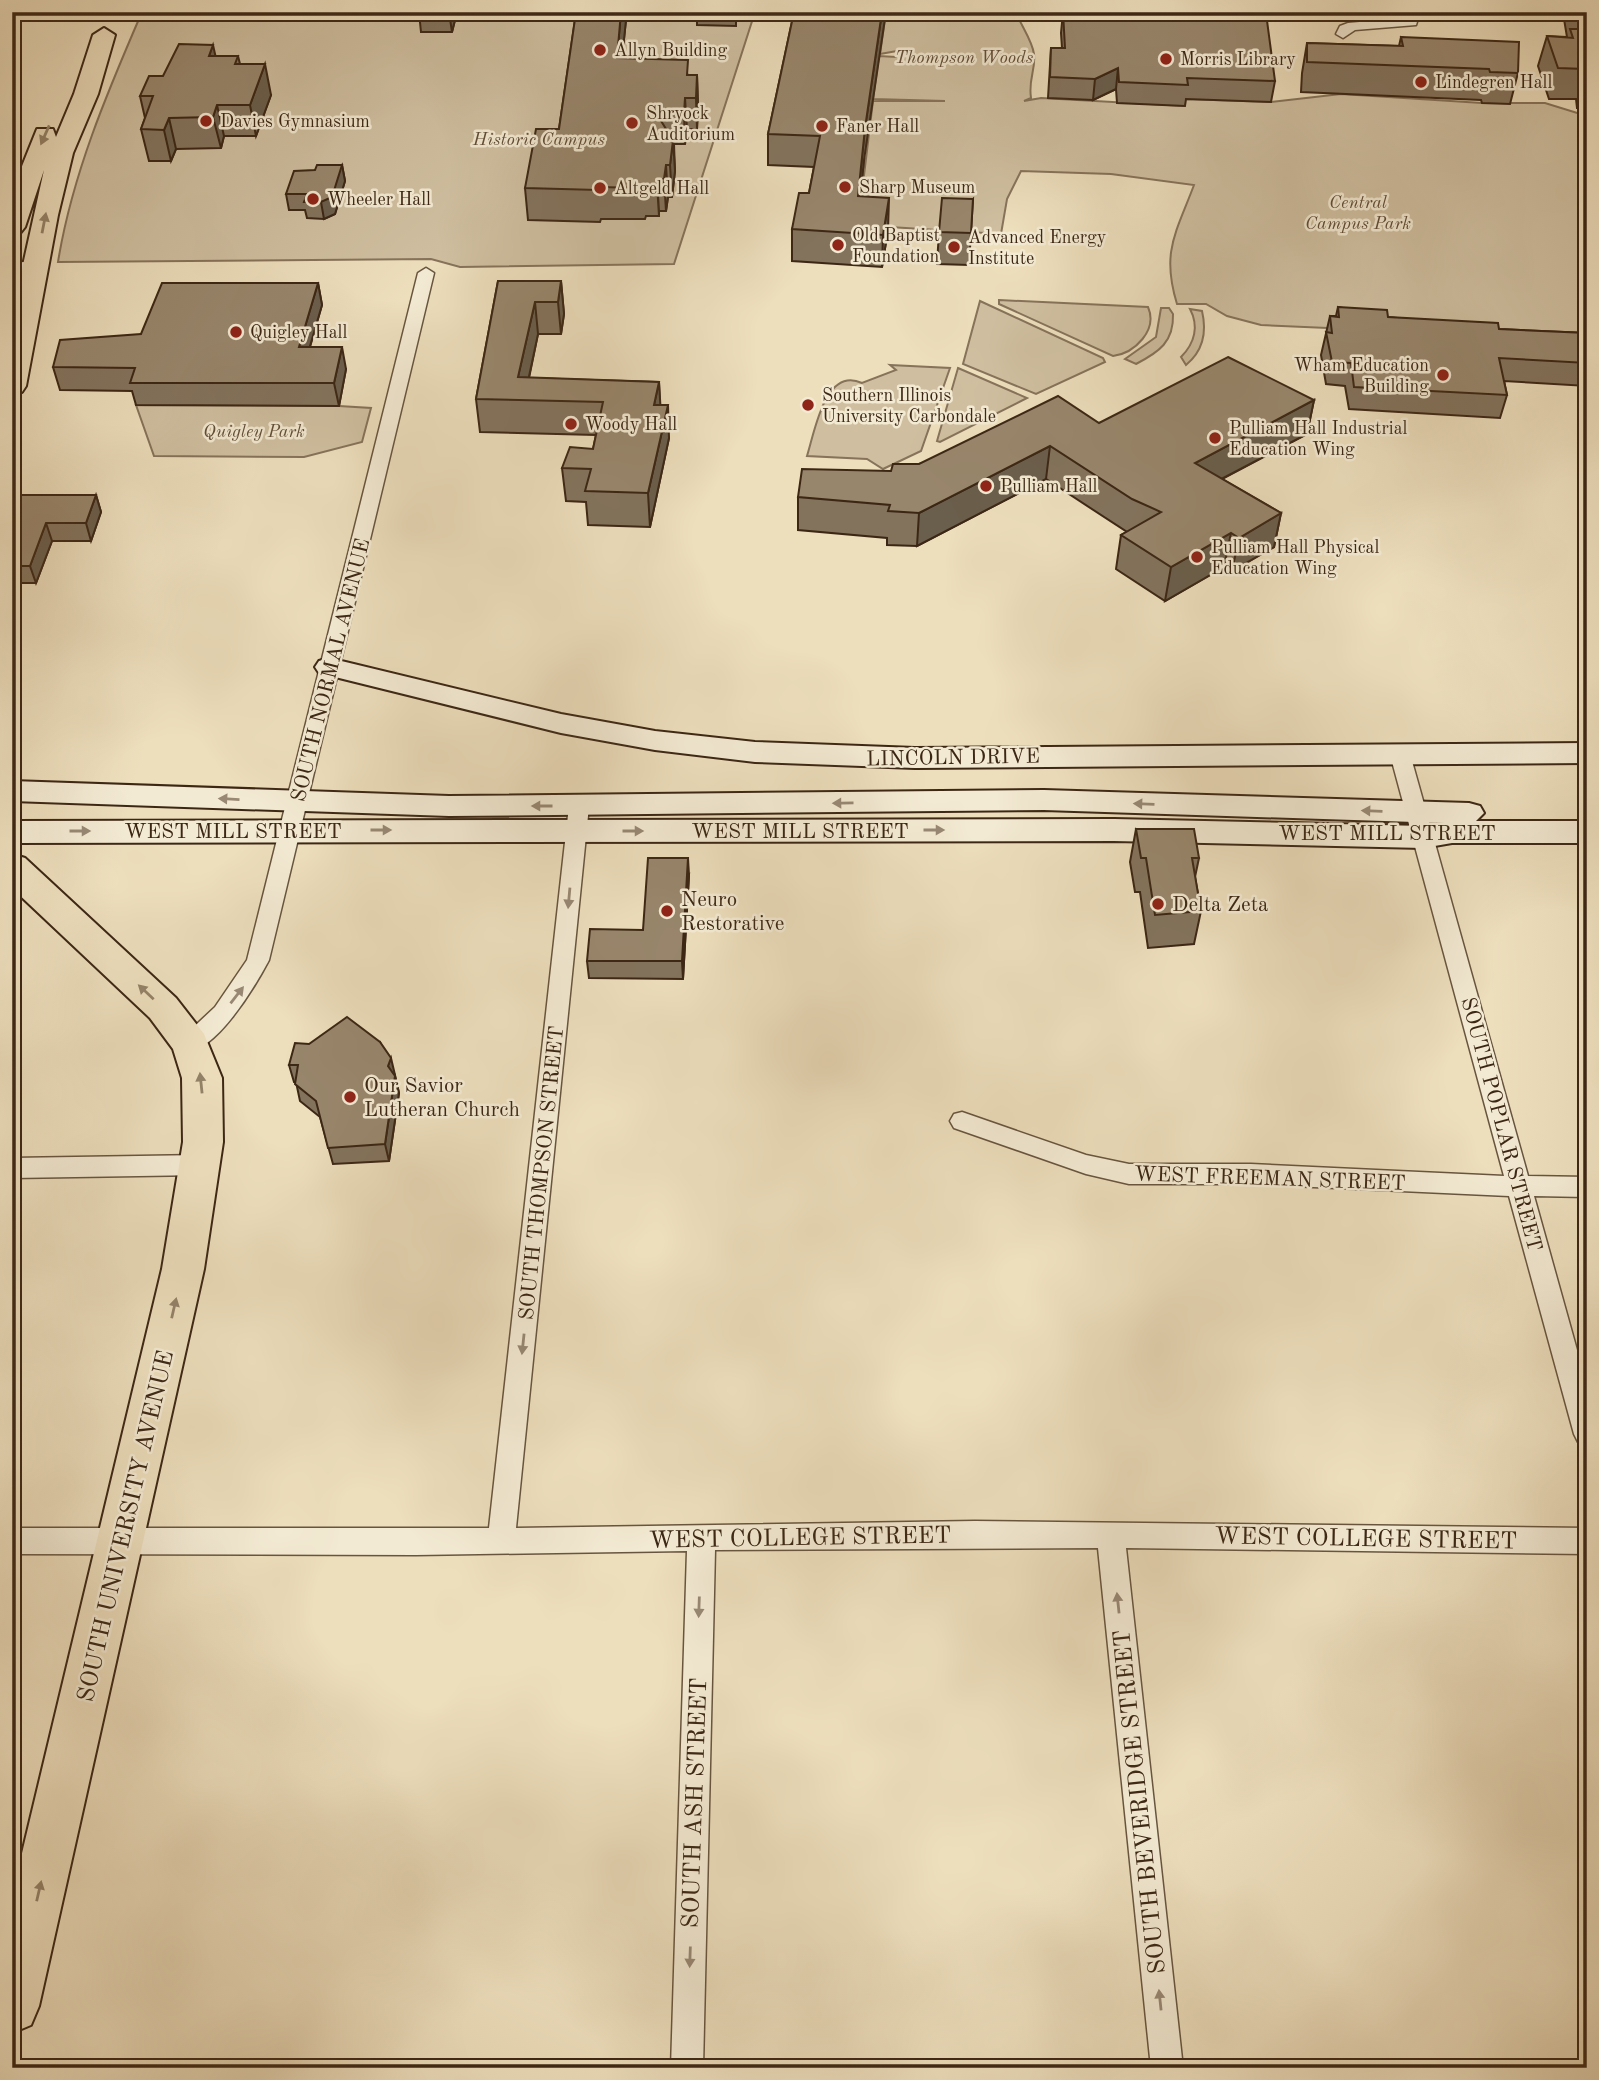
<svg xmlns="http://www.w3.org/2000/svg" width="1599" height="2080" font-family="'Old Standard TT',serif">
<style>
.green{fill:#cfbfa0;stroke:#86735a;stroke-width:2}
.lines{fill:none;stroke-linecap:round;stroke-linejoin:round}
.street-casing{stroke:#68553f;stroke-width:3}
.secondary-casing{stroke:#3c2715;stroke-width:4}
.highway-casing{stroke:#3c2715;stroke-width:4}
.street{fill:#f3ead3;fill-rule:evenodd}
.secondary{fill:#f3ead3;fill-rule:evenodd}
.highway{fill:#eddebc;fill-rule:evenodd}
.rail{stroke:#3c2715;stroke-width:3.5;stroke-dasharray:8 8;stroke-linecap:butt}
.wall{fill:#83735d;stroke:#3c2715;stroke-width:2}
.shaded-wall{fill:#6a5e4c;stroke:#3c2715;stroke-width:2}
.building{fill:#98866c;stroke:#3c2715;stroke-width:2}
.oneway{fill:#948268}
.oneway2{fill:#988874}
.poi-dot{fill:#8f2418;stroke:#f3ead3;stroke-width:2.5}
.labels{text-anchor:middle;stroke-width:5;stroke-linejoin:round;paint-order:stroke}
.far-poi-label{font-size:18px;fill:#3c2715;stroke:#f3ead3;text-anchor:start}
.far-park-label{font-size:18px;font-style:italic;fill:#614d38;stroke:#f3ead3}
.street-label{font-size:21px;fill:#3c2715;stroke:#f3ead3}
.poi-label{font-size:21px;fill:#3c2715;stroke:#f3ead3;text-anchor:start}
.near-street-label{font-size:24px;fill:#3c2715;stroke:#f3ead3}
</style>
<rect width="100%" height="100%" fill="#eddebc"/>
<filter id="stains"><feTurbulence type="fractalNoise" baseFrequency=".00286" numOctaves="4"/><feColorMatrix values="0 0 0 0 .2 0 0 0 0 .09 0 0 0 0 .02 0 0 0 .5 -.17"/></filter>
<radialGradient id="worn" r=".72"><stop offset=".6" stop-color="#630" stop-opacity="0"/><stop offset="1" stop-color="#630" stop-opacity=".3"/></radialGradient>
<g class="green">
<path d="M142 12H755L674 264 460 267 431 259 58 262C72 175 107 93 142 12Z"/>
<path d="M886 12H1384V15L1325 13 1231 22 1016 12C1021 26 1032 40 1034 54 1036 70 1028 79 1031 98L1024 101 1041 98 1184 106V99L1271 102 1341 94 1482 103H1545L1587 116V334L1512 336 1261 325 1227 316 1206 304H1177C1161 252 1176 233 1194 185L1111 174 1021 171 1007 199 1001 234 858 225 873 101H945L873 99 879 56 896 57 897 51 880 54Z"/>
<path d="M999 300 1148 307C1158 330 1135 353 1113 356L999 304Z"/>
<polygon points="980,301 1103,358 1105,362 1036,394 963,364"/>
<path d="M1161 308H1169L1173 314C1174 342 1159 352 1136 364L1125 359 1156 337Z"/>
<path d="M1190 309 1202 311C1207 332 1203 351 1186 365L1181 357C1195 343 1199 326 1190 309Z"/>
<path d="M890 365 950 368 921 451 883 469 867 459 807 456C815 431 825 366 862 383L896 370Z"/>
<polygon points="958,368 1027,398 940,442 937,441"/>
<polygon points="136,405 339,406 371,408 362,442 304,457 154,456"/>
</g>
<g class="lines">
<defs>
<g id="street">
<polygon points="1407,12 1420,12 1416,25 1355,30 1343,38 1336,34 1340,26 1348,23 1406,18"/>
<path d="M426 268 434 273 269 960C257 983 212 1060 182 1050L179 1044 182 1038 215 1007 247 960 418 273Z"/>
<polygon points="1400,747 1410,754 1528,1176 1587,1177 1587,1197 1534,1196 1587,1386 1587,1446 1578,1442 1574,1434 1509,1196 1251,1184 1129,1184 1086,1174 954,1128 950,1121 954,1114 962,1112 1086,1155 1129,1164 1251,1164 1504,1176 1390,754"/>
<polygon points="579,799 589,806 516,1528 975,1521 1587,1528 1587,1554 1126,1548 1183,2068 1151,2068 1098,1548 715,1550 703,2068 671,2068 687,1551 416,1555 12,1554 12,1528 489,1528 569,806"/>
<polygon points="202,1155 210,1158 214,1165 210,1172 202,1175 12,1178 12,1158"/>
</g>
<g id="secondary">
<polygon points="36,261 44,263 47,268 44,273 12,277 12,263"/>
<polygon points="329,658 561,714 655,731 755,742 915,748 1587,743 1587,763 915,768 755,762 655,750 561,733 319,673 315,667 319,661"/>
<polygon points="12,781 449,796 1044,790 1469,803 1480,806 1484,813 1476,821 1587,821 1587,843 1452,843 1423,848 1114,841 12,843 12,821 1114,819 1423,826 1445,823 1044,810 449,816 12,801"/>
</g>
<g id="highway">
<polygon points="104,28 115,35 98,94 73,153 58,215 26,386 22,392 12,394 12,315 44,170 25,227 21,232 12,235 12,191 37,129 53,129 56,137 74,94 93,35"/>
<polygon points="12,854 25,858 176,998 204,1034 222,1078 223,1142 204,1269 39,2006 31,2025 12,2033 12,1895 162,1269 183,1142 182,1078 173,1049 150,1018 12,888"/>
</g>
</defs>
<use href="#street" class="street-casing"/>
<use href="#secondary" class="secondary-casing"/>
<use href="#highway" class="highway-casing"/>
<use href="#street" class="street"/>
<use href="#secondary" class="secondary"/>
<use href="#highway" class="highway"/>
<polyline class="rail" points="12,15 14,12"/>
</g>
<g class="wall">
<polygon points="419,12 457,12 452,32 421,32"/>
<polygon points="567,12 736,12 736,26 697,25 697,20 626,20 622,58 689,75 697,75 698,106 697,129 687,129 685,144 674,144 675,171 672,197 668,197 666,211 659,211 659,216 646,216 645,219 601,219 600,222 528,220 525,188 559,129 575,20 567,20"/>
<polygon points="794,12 864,160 860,196 888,230 882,267 792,261 792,229 809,193 814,167 768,165 768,134"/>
<polygon points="1063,12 1275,81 1271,102 1186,99 1185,106 1117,103 1116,89 1093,100 1048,98 1051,48 1062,48 1061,33"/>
<polygon points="1445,12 1498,12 1498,13 1497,19 1445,14"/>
<polygon points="1527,12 1587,12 1587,108 1577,108 1576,99 1549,99 1538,66 1547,36 1567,37 1564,19 1526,17"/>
<polygon points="1401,37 1518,73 1510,104 1482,103 1481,100 1301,92 1302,73 1307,43 1399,46"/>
<polygon points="238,56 240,64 271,95 256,136 224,136 221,148 176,149 171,161 149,161 141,129 145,118 140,96 163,76"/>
<polygon points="342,165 345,181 335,214 324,219 307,218 305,210 289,210 286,194 315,170"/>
<polygon points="973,199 969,265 937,264 939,232"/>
<polygon points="498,281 561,281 564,314 561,334 538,334 529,378 659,382 660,405 669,438 650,527 588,525 586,502 566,501 562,468 593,449 596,435 480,432 476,399"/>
<polygon points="318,283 322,305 310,347 346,369 339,406 136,405 132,391 60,390 53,367 141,334"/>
<polygon points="1338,307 1388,317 1499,329 1587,333 1587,386 1504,381 1507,395 1500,418 1349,409 1345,386 1326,384 1321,355 1330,316 1336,316"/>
<polygon points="1314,400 1307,434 1222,479 1281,513 1274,547 1232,571 1224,567 1165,601 1116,569 1121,535 1127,532 1046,479 917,546 887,545 887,538 798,530 798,497 919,464 1099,423"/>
<polygon points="12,495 96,495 101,512 91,541 52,541 36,583 12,583"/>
<polygon points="1136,829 1199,858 1195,877 1201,911 1194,944 1148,948 1140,892 1135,892 1130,862"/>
<polygon points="689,875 683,979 589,978 587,961 643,930"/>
<polygon points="380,1042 395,1075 399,1093 389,1161 333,1164 320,1117 300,1101 296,1082 294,1082 289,1065"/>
</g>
<g class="shaded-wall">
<polygon points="449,12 457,12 452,32"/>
<polygon points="621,12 625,12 626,20 619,88 617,58"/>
<polygon points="882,12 886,12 864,160 857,228 858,196 865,128"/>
<polygon points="213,45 220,76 209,56"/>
<polygon points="265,64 271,95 256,136 250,105"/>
<polygon points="1118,68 1116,89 1093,100 1095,79"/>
<polygon points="697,75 698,106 697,129 696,98"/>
<polygon points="685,98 687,129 685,144 684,113"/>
<polygon points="217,105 224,136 221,148 213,117"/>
<polygon points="169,118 176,149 171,161 164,130"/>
<polygon points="673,140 675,171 672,197 670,165"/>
<polygon points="342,165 345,181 335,214 324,219 321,202"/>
<polygon points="666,165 668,197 666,211 664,179"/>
<polygon points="657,179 659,211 659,216 657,184"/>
<polygon points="889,198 888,230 882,267 883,235"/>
<polygon points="561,281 564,314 561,334 558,302"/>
<polygon points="318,283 322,305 303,370 299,347"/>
<polygon points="535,302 538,334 524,400 518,377"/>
<polygon points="342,347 346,369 339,406 334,383"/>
<polygon points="659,382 661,415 654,405"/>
<polygon points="1314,400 1307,434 1189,496 1195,463"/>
<polygon points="668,405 669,438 650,527 648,493"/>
<polygon points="1050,446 1046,479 917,546 919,513"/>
<polygon points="96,495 101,512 91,541 86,523"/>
<polygon points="1281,513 1274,547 1232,571 1239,538"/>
<polygon points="46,523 52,541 36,583 30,566"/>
<polygon points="1231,533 1224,567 1165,601 1171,567"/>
<polygon points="688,858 689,875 683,979 682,961"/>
<polygon points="391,1058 395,1075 393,1083 388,1066"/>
<polygon points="395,1076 399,1093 389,1161 385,1144"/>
</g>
<g class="building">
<polygon points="576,12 621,12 617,58 688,60 687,75 697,75 696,98 685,98 684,113 656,113 673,140 670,165 666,165 664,179 657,179 657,184 644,184 643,188 598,187 598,190 525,188 536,129 559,129"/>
<polygon points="794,12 882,12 865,128 858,196 889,198 883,235 792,229 799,193 809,193 820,136 768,134"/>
<polygon points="1063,12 1266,13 1275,81 1187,78 1188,85 1119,82 1118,68 1095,79 1050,77 1051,48 1065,48"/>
<polygon points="1577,12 1587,12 1587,77 1585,69 1558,68 1547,36 1573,38 1570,29 1581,29"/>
<polygon points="1401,37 1519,42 1518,73 1490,72 1489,69 1307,62 1307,43 1403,46"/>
<polygon points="179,44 213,45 209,56 238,56 235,64 265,64 250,105 217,105 213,117 169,118 164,130 141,129 153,96 140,96 149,76 163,76"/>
<polygon points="317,165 342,165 332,197 321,202 304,202 307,194 286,194 294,171 315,170"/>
<polygon points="942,198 973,199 971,233 939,232"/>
<polygon points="498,281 561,281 558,302 535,302 518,377 659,382 654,405 668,405 648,493 585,491 591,469 562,468 570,447 593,449 603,402 476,399"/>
<polygon points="162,283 318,283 299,347 342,347 334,383 130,383 135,368 53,367 60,340 141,334"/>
<polygon points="1338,307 1387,310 1388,317 1498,323 1499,329 1587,333 1587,363 1499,358 1507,395 1354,387 1351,363 1332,362 1326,332 1332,333 1330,316 1339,317"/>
<polygon points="1228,357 1314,400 1195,463 1281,513 1239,538 1231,533 1171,567 1121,535 1161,512 1132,499 1050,446 919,513 888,511 890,505 798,497 802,469 891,471 893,464 919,464 1058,396 1099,423"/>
<polygon points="12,495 96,495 86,523 46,523 30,566 12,566"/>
<polygon points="1136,829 1194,829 1199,858 1192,858 1201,911 1155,915 1146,858 1141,858"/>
<polygon points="648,858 688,858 682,961 587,961 590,929 643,930"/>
<polygon points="347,1017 380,1042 391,1058 388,1066 395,1076 385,1144 328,1148 316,1101 295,1084 298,1065 289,1065 295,1043 309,1044"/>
</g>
<defs><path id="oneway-solid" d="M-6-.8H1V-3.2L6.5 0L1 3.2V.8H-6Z" transform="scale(1.75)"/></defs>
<g class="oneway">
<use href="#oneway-solid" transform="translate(45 135) rotate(114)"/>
<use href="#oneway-solid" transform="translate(44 223) rotate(-79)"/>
<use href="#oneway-solid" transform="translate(146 992) rotate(-137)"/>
<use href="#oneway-solid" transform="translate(201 1083) rotate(-96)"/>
<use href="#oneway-solid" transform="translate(174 1308) rotate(-77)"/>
<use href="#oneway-solid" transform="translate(39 1891) rotate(-77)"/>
</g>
<g class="oneway2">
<use href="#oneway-solid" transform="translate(229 799) rotate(-177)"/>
<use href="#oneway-solid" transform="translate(843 803) rotate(179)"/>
<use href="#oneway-solid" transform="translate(1144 804) rotate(-178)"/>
<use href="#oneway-solid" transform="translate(542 806) rotate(180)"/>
<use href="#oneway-solid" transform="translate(1372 811) rotate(-178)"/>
<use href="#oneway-solid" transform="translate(381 830)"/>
<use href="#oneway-solid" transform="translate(934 830)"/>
<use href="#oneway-solid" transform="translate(80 831)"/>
<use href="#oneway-solid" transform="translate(633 831)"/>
<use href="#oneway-solid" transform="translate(569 898) rotate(95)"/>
<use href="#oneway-solid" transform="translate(237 995) rotate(-52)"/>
<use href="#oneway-solid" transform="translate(523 1344) rotate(96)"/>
<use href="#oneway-solid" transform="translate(1118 1603) rotate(-96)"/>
<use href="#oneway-solid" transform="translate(699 1607) rotate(92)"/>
<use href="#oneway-solid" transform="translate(690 1957) rotate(92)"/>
<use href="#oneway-solid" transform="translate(1160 2000) rotate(-96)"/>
</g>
<g class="poi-dot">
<circle cx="600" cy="50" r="7"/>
<circle cx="1166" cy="59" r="7"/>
<circle cx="1421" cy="82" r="7"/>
<circle cx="206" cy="121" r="7"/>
<circle cx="632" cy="123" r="7"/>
<circle cx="822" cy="126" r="7"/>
<circle cx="845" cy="187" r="7"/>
<circle cx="600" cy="188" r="7"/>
<circle cx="313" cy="199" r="7"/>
<circle cx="838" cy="245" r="7"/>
<circle cx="954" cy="247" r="7"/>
<circle cx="236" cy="332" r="7"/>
<circle cx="1443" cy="375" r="7"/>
<circle cx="808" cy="405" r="7"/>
<circle cx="571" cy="424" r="7"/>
<circle cx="1215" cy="438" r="7"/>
<circle cx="986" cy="486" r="7"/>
<circle cx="1197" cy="557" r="7"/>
<circle cx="1158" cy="904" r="7"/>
<circle cx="667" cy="911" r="7"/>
<circle cx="350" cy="1097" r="7"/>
</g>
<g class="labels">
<g class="far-poi-label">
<text x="614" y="56">Allyn Building</text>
<text x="1180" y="65">Morris Library</text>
<text x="1435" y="88">Lindegren Hall</text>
<text x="646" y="119">Shryock<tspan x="646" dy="21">Auditorium</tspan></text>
<text x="220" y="127">Davies Gymnasium</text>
<text x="836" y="132">Faner Hall</text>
<text x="859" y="193">Sharp Museum</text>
<text x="614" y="194">Altgeld Hall</text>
<text x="327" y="205">Wheeler Hall</text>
<text x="852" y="241">Old Baptist<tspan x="852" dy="21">Foundation</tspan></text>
<text x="968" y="243">Advanced Energy<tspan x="968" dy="21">Institute</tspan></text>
<text x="250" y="338">Quigley Hall</text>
<text x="1429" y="371" text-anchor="end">Wham Education<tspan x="1429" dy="21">Building</tspan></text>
<text x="822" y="401">Southern Illinois<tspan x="822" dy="21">University Carbondale</tspan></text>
<text x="585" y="430">Woody Hall</text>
<text x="1229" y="434">Pulliam Hall Industrial<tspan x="1229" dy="21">Education Wing</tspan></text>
<text x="1000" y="492">Pulliam Hall</text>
<text x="1211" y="553">Pulliam Hall Physical<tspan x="1211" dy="21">Education Wing</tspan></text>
</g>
<g class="far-park-label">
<text x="964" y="63">Thompson Woods</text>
<text x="539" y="145">Historic Campus</text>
<text x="1358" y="208">Central<tspan x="1358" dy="21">Campus Park</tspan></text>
<text x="254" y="437">Quigley Park</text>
</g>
<g class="street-label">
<text transform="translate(330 670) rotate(-76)" y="7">SOUTH NORMAL AVENUE</text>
<text transform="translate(953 757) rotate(-1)" y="7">LINCOLN DRIVE</text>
<text x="233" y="838">WEST MILL STREET</text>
<text x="800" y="838">WEST MILL STREET</text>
<text x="1387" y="840">WEST MILL STREET</text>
<text transform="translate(1502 1124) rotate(75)" y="7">SOUTH POPLAR STREET</text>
<text transform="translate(541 1173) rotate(-84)" y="7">SOUTH THOMPSON STREET</text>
<text transform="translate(1270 1178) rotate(2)" y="7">WEST FREEMAN STREET</text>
</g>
<g class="poi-label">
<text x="681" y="906">Neuro<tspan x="681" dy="24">Restorative</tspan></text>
<text x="1172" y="911">Delta Zeta</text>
<text x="364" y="1092">Our Savior<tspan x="364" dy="24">Lutheran Church</tspan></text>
</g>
<g class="near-street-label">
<text transform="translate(125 1526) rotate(-77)" y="8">SOUTH UNIVERSITY AVENUE</text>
<text transform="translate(800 1537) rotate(-1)" y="8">WEST COLLEGE STREET</text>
<text transform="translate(1366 1538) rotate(1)" y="8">WEST COLLEGE STREET</text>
<text transform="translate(1139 1802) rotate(-96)" y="8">SOUTH BEVERIDGE STREET</text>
<text transform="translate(694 1803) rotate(-88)" y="8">SOUTH ASH STREET</text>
</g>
</g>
<rect width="1599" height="2080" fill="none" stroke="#eddebc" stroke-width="42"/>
<rect x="14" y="14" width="1571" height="2052" fill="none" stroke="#3c2715" stroke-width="3.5"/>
<rect x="21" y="21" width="1557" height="2038" fill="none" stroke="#3c2715" stroke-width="2"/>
<rect width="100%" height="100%" filter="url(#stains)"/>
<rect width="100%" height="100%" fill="url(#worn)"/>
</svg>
